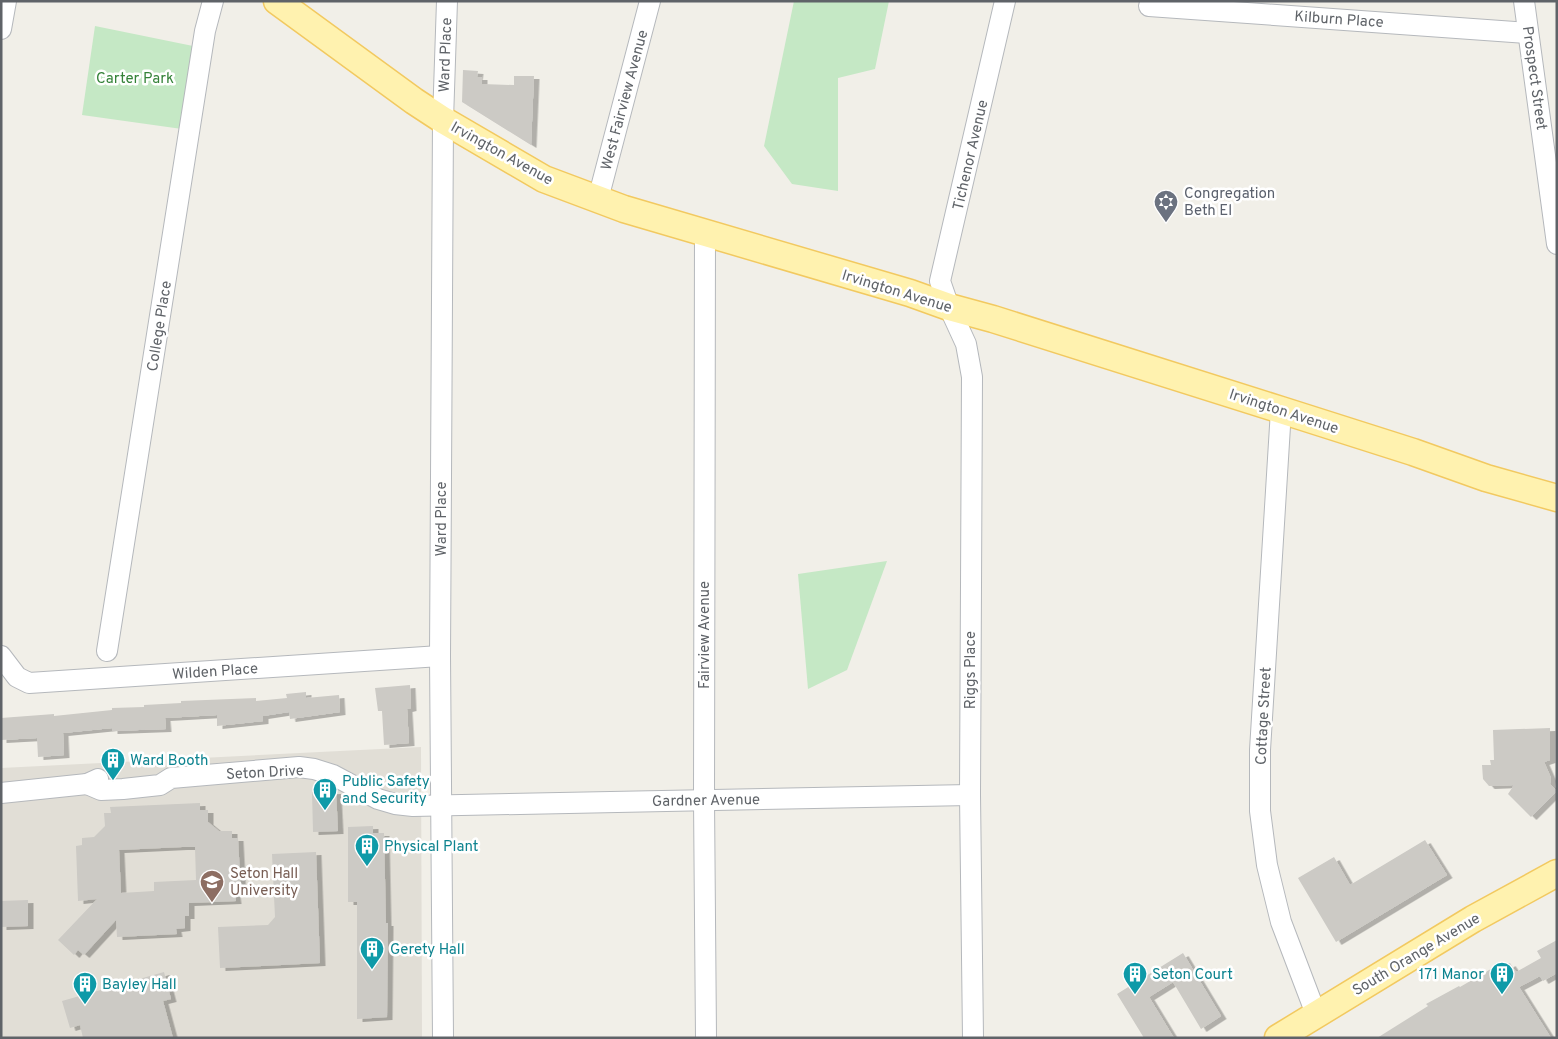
<svg xmlns="http://www.w3.org/2000/svg" width="1558" height="1039" font-family="Overpass,sans-serif">
<style>
.education{fill:#e1ded6}
.green{fill:#c5e8c5}
.building{fill:#cccac5;fill-rule:evenodd;filter:url(#shadow)}
.lines{fill:none;stroke-linecap:round;stroke-linejoin:round}
.minor-casing{stroke:#b5b8bc;stroke-width:22}
.major-casing{stroke:#f2c960;stroke-width:29}
.minor{stroke:#fff;stroke-width:20}
.major{stroke:#fff2af;stroke-width:26}
.labels{text-anchor:middle;stroke-width:5;stroke-linejoin:round;paint-order:stroke}
.street-label{font-size:15px;fill:#5f6368;stroke:#fff}
.park-label{font-size:15px;fill:#348238;stroke:#fff}
.worship-label{font-size:15px;fill:#5b616d;stroke:#fff;text-anchor:start}
.culture-label{font-size:15px;fill:#0d838f;stroke:#fff;text-anchor:start}
.education-label{font-size:15px;fill:#785e54;stroke:#fff;text-anchor:start}
</style>
<defs>
<filter id="shadow"><feDropShadow dx="5.5" dy="3" stdDeviation="0" flood-color="#0004"/></filter>
</defs>
<rect width="100%" height="100%" fill="#f1efe8"/>
<polygon class="education" points="421,747 422,1038 1,1038 1,768"/>
<g class="green">
<polygon points="794,1 889,1 875,69 838,78 838,191 792,184 764,146"/>
<polygon points="95,26 193,46 182,129 82,115"/>
<polygon points="887,561 847,670 808,689 798,574"/>
</g>
<g class="building">
<polygon points="463,70 478,71 477,77 482,77 482,84 514,85 514,76 534,76 531,145 462,102"/>
<polygon points="410,685 411,708 407,709 409,743 384,745 382,711 378,711 375,688"/>
<polygon points="306,692 306,698 339,695 340,712 290,719 289,712 263,716 263,721 217,726 217,715 165,718 166,729 112,731 112,728 63,733 64,755 38,757 37,738 1,740 1,718 54,714 54,716 112,710 112,708 144,707 144,705 181,703 181,701 256,698 256,701 287,698 286,694"/>
<polygon points="1550,728 1550,760 1544,762 1551,778 1550,784 1557,791 1531,817 1508,794 1514,785 1489,786 1483,779 1482,765 1491,765 1490,760 1494,760 1493,730"/>
<polygon points="336,791 338,831 313,832 312,792"/>
<path d="M200 803V810H208V822L219 831H232V838H238L241 894H235L236 901 189 903V916H185V928L176 929 177 934 117 937 116 920 84 955 78 950 74 955 58 940 97 899 78 901 76 846 82 845V838L94 837 105 826 104 813H111L110 807ZM182 847H195L196 880 154 882V891L121 893 119 850Z"/>
<polygon points="373,826 373,833 384,833 386,923 388,923 387,1017 357,1019 357,902 348,902 348,827"/>
<polygon points="1425,840 1447,875 1336,942 1298,878 1334,857 1350,885"/>
<polygon points="316,852 320,963 220,968 218,927 268,925 275,917 272,854"/>
<polygon points="28,900 28,926 1,927 1,901"/>
<polygon points="1557,940 1557,973 1543,981 1540,976 1519,987 1551,1038 1377,1038 1428,1006 1426,1004 1459,986 1460,987 1496,966 1500,970 1510,963 1516,972 1541,958 1537,951"/>
<polygon points="1183,953 1221,1016 1201,1029 1173,982 1149,997 1174,1038 1144,1038 1117,994"/>
<polygon points="164,972 171,999 163,1001 173,1038 83,1038 80,1025 70,1028 62,1001"/>
</g>
<g class="lines">
<defs>
<g id="minor">
<polyline points="1524,1 1557,244"/>
<polyline points="1149,6 1528,33"/>
<polyline points="1,29 6,1"/>
<polyline points="598,199 650,1"/>
<polyline points="705,233 704,800 706,1038"/>
<polyline points="1281,410 1260,750 1260,811 1267,865 1281,922 1316,1014"/>
<polyline points="107,651 205,31 213,1"/>
<polyline points="1,656 17,677 29,683 440,656"/>
<polyline points="87,784 101,790 123,789 160,785 171,778 299,767 314,769 333,775 378,799 395,804 413,806 970,795"/>
<polyline points="1,793 87,784 98,779"/>
<polyline points="443,1038 440,656 443,120 447,1"/>
<polyline points="973,1038 970,795 972,377 966,344 949,307 940,281 1005,1"/>
</g>
<g id="major">
<polyline points="277,1 414,101 443,120 544,179 624,209 910,293 949,307 993,319 1281,410 1413,452 1486,478 1557,498"/>
<polyline points="1278,1038 1473,919 1557,873"/>
</g>
</defs>
<use href="#minor" class="minor-casing"/>
<use href="#major" class="major-casing"/>
<use href="#minor" class="minor"/>
<use href="#major" class="major"/>
</g>
<defs>
<symbol id="synagogue-pin" viewBox="-11 -11 22 30"><path d="M0 17L-7.5 6A9.5 9.5 0 1 1 7.5 6Z" fill="#6b7280" stroke="#fff"/><path d="M0-6.5L5.6 3.2H-5.6ZM0 6.5L5.6-3.2H-5.6Z" fill="#fff"/></symbol>
<symbol id="building-pin" viewBox="-11 -11 22 30"><path d="M0 17L-7.5 6A9.5 9.5 0 1 1 7.5 6Z" fill="#0f9aa8" stroke="#fff"/><path d="M-4-6H4V6H1V3H-1V6H-4ZM-2.5-4.3h1.7v1.8h-1.7ZM.8-4.3h1.7v1.8H.8ZM-2.5-1h1.7V.8h-1.7ZM.8-1h1.7V.8H.8Z" fill="#fff"/></symbol>
<symbol id="university-pin" viewBox="-11 -11 22 30"><path d="M0 17L-7.5 6A9.5 9.5 0 1 1 7.5 6Z" fill="#8d6e63" stroke="#fff"/><path d="M0-5L7-2L0 1L-7-2ZM-4 1L0 2.5L4 1V4Q0 6-4 4Z" fill="#fff"/></symbol>
</defs>
<g fill-rule="evenodd">
<use href="#synagogue-pin" x="1152" y="188" width="28" height="38"/>
<use href="#building-pin" x="99" y="746" width="28" height="38"/>
<use href="#building-pin" x="311" y="776" width="28" height="38"/>
<use href="#building-pin" x="353" y="832" width="28" height="38"/>
<use href="#university-pin" x="198" y="868" width="28" height="38"/>
<use href="#building-pin" x="358" y="935" width="28" height="38"/>
<use href="#building-pin" x="1121" y="960" width="28" height="38"/>
<use href="#building-pin" x="1488" y="960" width="28" height="38"/>
<use href="#building-pin" x="71" y="970" width="28" height="38"/>
</g>
<g class="labels">
<g class="street-label">
<text transform="translate(1339 19) rotate(4)" y="5">Kilburn Place</text>
<text transform="translate(445 55) rotate(-88)" y="5">Ward Place</text>
<text transform="translate(1535 78) rotate(82)" y="5">Prospect Street</text>
<text transform="translate(624 100) rotate(-75)" y="5">West Fairview Avenue</text>
<text transform="translate(502 153) rotate(29)" y="5">Irvington Avenue</text>
<text transform="translate(970 155) rotate(-77)" y="5">Tichenor Avenue</text>
<text transform="translate(897 291) rotate(17)" y="5">Irvington Avenue</text>
<text transform="translate(159 326) rotate(-81)" y="5">College Place</text>
<text transform="translate(1284 411) rotate(18)" y="5">Irvington Avenue</text>
<text transform="translate(441 519) rotate(-90)" y="5">Ward Place</text>
<text transform="translate(704 635) rotate(-90)" y="5">Fairview Avenue</text>
<text transform="translate(970 670) rotate(-90)" y="5">Riggs Place</text>
<text transform="translate(215 671) rotate(-4)" y="5">Wilden Place</text>
<text transform="translate(1263 716) rotate(-87)" y="5">Cottage Street</text>
<text transform="translate(265 772) rotate(-3)" y="5">Seton Drive</text>
<text transform="translate(706 800) rotate(-1)" y="5">Gardner Avenue</text>
<text transform="translate(1416 954) rotate(-31)" y="5">South Orange Avenue</text>
</g>
<g class="park-label">
<text x="135" y="83">Carter Park</text>
</g>
<g class="worship-label">
<text x="1184" y="198">Congregation<tspan x="1184" dy="17">Beth El</tspan></text>
</g>
<g class="culture-label">
<text x="130" y="765">Ward Booth</text>
<text x="342" y="786">Public Safety<tspan x="342" dy="17">and Security</tspan></text>
<text x="384" y="851">Physical Plant</text>
<text x="390" y="954">Gerety Hall</text>
<text x="1152" y="979">Seton Court</text>
<text x="1484" y="979" text-anchor="end">171 Manor</text>
<text x="102" y="989">Bayley Hall</text>
</g>
<g class="education-label">
<text x="230" y="878">Seton Hall<tspan x="230" dy="17">University</tspan></text>
</g>
</g>
<rect width="1558" height="1039" fill="none" stroke="#5f6368" stroke-width="5"/>
</svg>
